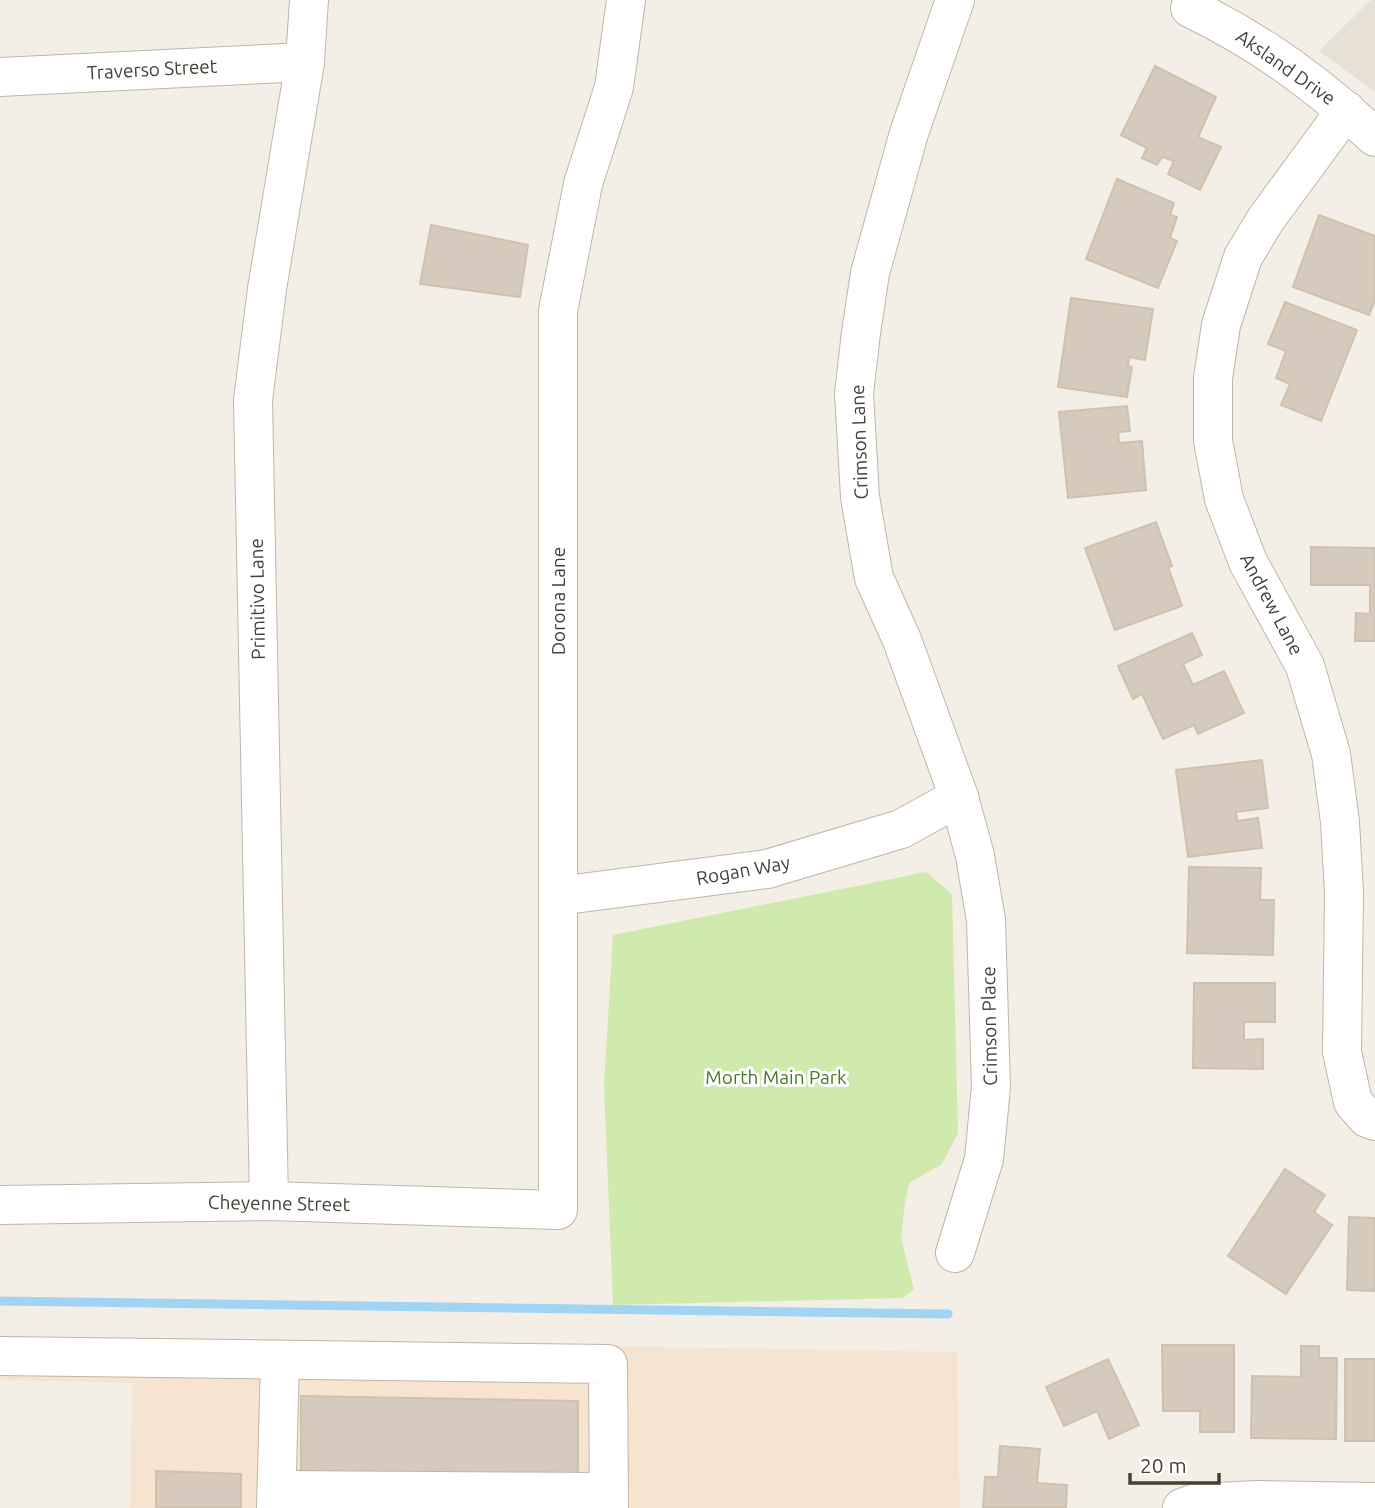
<svg xmlns="http://www.w3.org/2000/svg" width="1375" height="1508" font-family="Ubuntu,sans-serif">
<style>
.residential{fill:#e7e0d4}
.commercial{fill:#f6e4d0}
.green{fill:#d0e9ad}
.lines{fill:none;stroke-linecap:round;stroke-linejoin:round}
.stream{stroke:#a0d4f2;stroke-width:9}
.building{fill:#d5cabb;stroke:#d0c1ae;stroke-width:2}
.minor-casing{stroke:#bfb6a8;stroke-width:40}
.minor{stroke:#fff;stroke-width:38}
.labels{text-anchor:middle;stroke-width:6;stroke-linejoin:round;paint-order:stroke}
.street-label{font-size:19px;fill:#463f35;stroke:#fff}
.park-label{font-size:19px;fill:#497927;stroke:#fff}
</style>
<rect width="100%" height="100%" fill="#f3efe6"/>
<polygon class="residential" points="1371,0 1375,0 1375,92 1319,51"/>
<polygon class="commercial" points="0,1336 957,1352 960,1508 130,1508 132,1383 0,1380"/>
<polygon class="green" points="926,872 952,894 958,1133 942,1164 909,1183 905,1202 901,1237 914,1289 903,1298 613,1305 604,1085 613,935"/>
<g class="lines">
<polyline class="stream" points="0,1301 948,1314"/>
</g>
<g class="building">
<polygon points="1155,66 1216,97 1198,137 1221,147 1200,190 1168,174 1174,161 1162,157 1157,165 1142,158 1147,148 1121,135"/>
<polygon points="1117,179 1174,203 1170,215 1177,217 1170,238 1177,241 1158,288 1086,259"/>
<polygon points="1319,215 1375,236 1375,300 1369,315 1293,287"/>
<polygon points="431,225 528,245 520,297 420,284"/>
<polygon points="1071,298 1153,309 1145,360 1129,357 1128,366 1132,367 1127,397 1058,387"/>
<polygon points="1285,302 1357,330 1321,421 1281,405 1290,384 1276,378 1286,351 1268,344"/>
<polygon points="1127,406 1130,431 1118,432 1119,443 1142,441 1146,490 1068,498 1059,412"/>
<polygon points="1156,522 1172,566 1168,567 1182,606 1115,630 1085,548"/>
<polygon points="1311,547 1375,548 1375,641 1355,641 1356,613 1370,614 1370,585 1311,585"/>
<polygon points="1192,633 1202,655 1183,664 1193,685 1224,671 1244,713 1198,734 1194,725 1163,739 1142,694 1133,699 1118,666"/>
<polygon points="1262,760 1268,808 1236,812 1237,821 1258,818 1262,848 1188,857 1176,770"/>
<polygon points="1189,867 1261,868 1260,900 1274,900 1273,955 1187,953"/>
<polygon points="1194,983 1275,983 1275,1022 1244,1022 1244,1040 1263,1039 1263,1069 1193,1068"/>
<polygon points="1285,1169 1325,1195 1314,1212 1332,1225 1286,1294 1228,1256"/>
<polygon points="1349,1217 1375,1218 1375,1291 1347,1290"/>
<polygon points="1162,1345 1234,1345 1234,1432 1200,1432 1200,1411 1163,1411"/>
<polygon points="1301,1346 1319,1346 1319,1358 1337,1358 1336,1439 1251,1438 1252,1376 1301,1377"/>
<polygon points="1108,1359 1139,1425 1109,1439 1097,1411 1064,1426 1046,1387"/>
<rect x="1345" y="1359" width="30" height="82"/>
<polygon points="301,1396 578,1401 578,1484 301,1479"/>
<polygon points="1000,1446 1040,1449 1037,1483 1067,1485 1066,1508 983,1508 985,1477 998,1477"/>
<polygon points="156,1471 241,1474 241,1508 156,1508"/>
</g>
<g class="lines">
<defs>
<g id="minor">
<polyline points="955,0 909,133 870,273 861,333 854,393 860,497 874,578 902,640 959,797 975,856 986,920 991,1087 984,1159 955,1253"/>
<path d="M1190 8C1262 43 1316 83 1375 137"/>
<polyline points="0,77 305,62"/>
<polyline points="1346,110 1266,219 1243,257 1221,325 1213,378 1213,441 1224,499 1248,562 1305,666 1331,754 1340,822 1344,892 1342,1052 1353,1102 1367,1118 1375,1121"/>
<polyline points="558,896 767,869 901,829 959,797"/>
<polyline points="269,1201 253,400 267,289 305,62 309,0"/>
<polyline points="0,1205 269,1201 558,1210 558,311 583,184 614,87 626,0"/>
<polyline points="0,1356 608,1364 609,1508"/>
<polyline points="277,1490 608,1492"/>
<polyline points="276,1508 280,1360"/>
<polyline points="1182,1508 1195,1503 1257,1500 1375,1502"/>
</g>
</defs>
<use href="#minor" class="minor-casing"/>
<use href="#minor" class="minor"/>
</g>
<g class="labels">
<g class="street-label">
<text transform="translate(1286 67) rotate(35)" y="7">Aksland Drive</text>
<text transform="translate(152 69) rotate(-3)" y="7">Traverso Street</text>
<text transform="translate(859 442) rotate(-92)" y="7">Crimson Lane</text>
<text transform="translate(257 599) rotate(-91)" y="7">Primitivo Lane</text>
<text transform="translate(558 601) rotate(-90)" y="7">Dorona Lane</text>
<text transform="translate(1272 604) rotate(62)" y="7">Andrew Lane</text>
<text transform="translate(743 870) rotate(-10)" y="7">Rogan Way</text>
<text transform="translate(989 1026) rotate(-91)" y="7">Crimson Place</text>
<text transform="translate(279 1203) rotate(1)" y="7">Cheyenne Street</text>
</g>
<g class="park-label">
<text x="776" y="1084">Morth Main Park</text>
</g>
</g>
<path d="M1130 1473v10h89v-10" fill="none" stroke="#463f35" stroke-width="3.5"/>
<text x="1140" y="1473" font-size="21" fill="#463f35" stroke="#ffffff" stroke-width="5" paint-order="stroke">20 m</text>
</svg>
